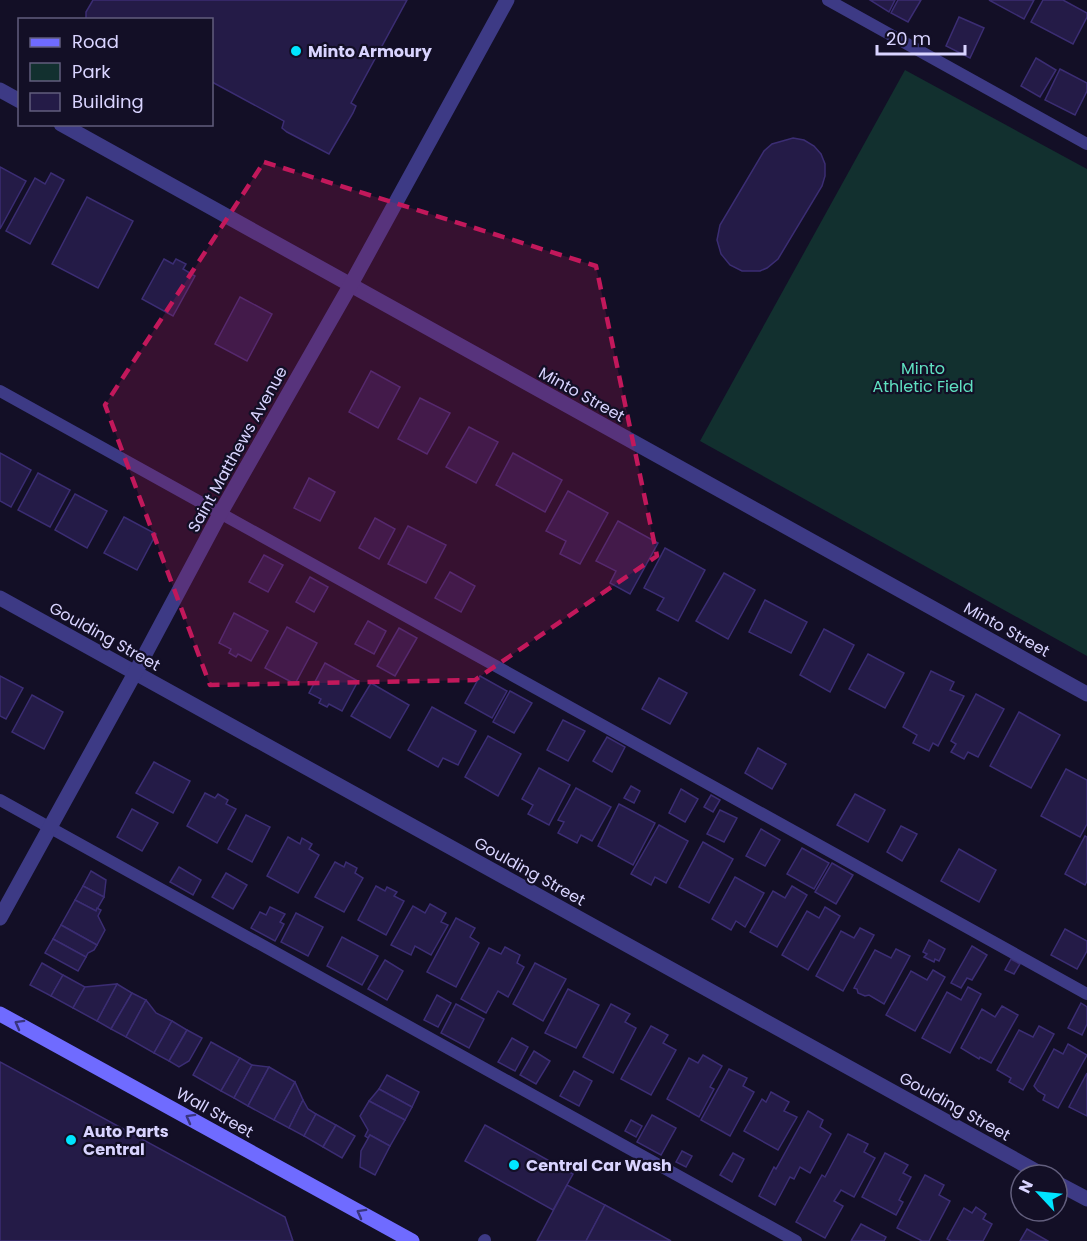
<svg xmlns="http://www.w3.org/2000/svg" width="1087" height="1241" font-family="Poppins,sans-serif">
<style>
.green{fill:#12302f}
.building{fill:#241b47;stroke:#3b2d73;stroke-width:1.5}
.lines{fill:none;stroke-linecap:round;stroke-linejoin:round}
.service{stroke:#3d3a85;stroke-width:12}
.minor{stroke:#3d3a85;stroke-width:15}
.tertiary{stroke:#3d3a85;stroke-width:15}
.secondary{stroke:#6f6bff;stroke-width:15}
.oneway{stroke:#38347d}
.marked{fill:#c2185b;fill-opacity:0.2;stroke:#c2185b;stroke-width:4.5;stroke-dasharray:12 8;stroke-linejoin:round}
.poi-dot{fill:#00e5ff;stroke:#130f26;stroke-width:2}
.labels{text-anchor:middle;stroke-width:4.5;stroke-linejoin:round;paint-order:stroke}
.poi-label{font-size:16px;font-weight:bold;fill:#d9d4ff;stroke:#130f26;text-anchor:start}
.park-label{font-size:16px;fill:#5fe0c0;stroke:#130f26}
.street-label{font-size:16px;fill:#d9d4ff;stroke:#130f26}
</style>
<rect width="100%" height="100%" fill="#130f26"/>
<polygon class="green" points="905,70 1087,169 1087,656 700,441"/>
<g class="building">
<polygon points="93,0 407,0 351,103 356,106 353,113 329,154 287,132 282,128 284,121 212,82 212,20 86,20 86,12"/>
<polygon points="870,0 895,0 889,12"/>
<polygon points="898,0 921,0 908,22 891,13"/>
<polygon points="989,0 1034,0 1024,19"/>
<polygon points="1043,0 1063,0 1087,13 1087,17 1073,44 1031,22"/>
<polygon points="959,17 984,28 970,58 946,46"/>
<polygon points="1036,58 1056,70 1040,97 1021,86"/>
<polygon points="1060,69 1087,83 1087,91 1075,115 1045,100"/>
<polygon points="793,138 804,140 814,146 821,154 825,164 825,176 822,186 778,259 767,268 760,271 742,271 730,265 721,254 717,240 720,225 764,151 772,144"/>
<polygon points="0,167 26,181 0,229"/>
<polygon points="51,173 64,180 30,244 6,231 35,178 45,184"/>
<polygon points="87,197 133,221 98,288 52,264"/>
<polygon points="164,259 173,264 176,259 186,264 183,269 195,276 173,316 142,299"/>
<polygon points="240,297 272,314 247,361 215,344"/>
<polygon points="371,371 400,387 378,428 349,412"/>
<polygon points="420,398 450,413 427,454 398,439"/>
<polygon points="469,427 498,442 476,483 446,467"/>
<polygon points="0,453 31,470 11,507 0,501"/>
<polygon points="513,453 562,480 545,512 496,485"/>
<polygon points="38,473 70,490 50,527 18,510"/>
<polygon points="309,478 335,492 320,521 294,508"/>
<polygon points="568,491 608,513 580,564 560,554 566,541 546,531"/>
<polygon points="75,494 107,511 87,548 55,530"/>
<polygon points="124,517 156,534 137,570 104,553"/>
<polygon points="375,518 395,529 379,559 359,548"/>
<polygon points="618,521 658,543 630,594 610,583 616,571 596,561"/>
<polygon points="408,526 446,545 426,583 388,564"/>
<polygon points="665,548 705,570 678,621 657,610 664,598 644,588"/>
<polygon points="264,555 283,565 268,592 249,582"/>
<polygon points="450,572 475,586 461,612 435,598"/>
<polygon points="724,573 755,590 728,639 696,621"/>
<polygon points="310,577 328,587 314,612 296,602"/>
<polygon points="765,600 807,622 791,653 749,632"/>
<polygon points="234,613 268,631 251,661 238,654 236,657 229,653 231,649 219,643"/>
<polygon points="368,621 386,631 374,654 355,644"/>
<polygon points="287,627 317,643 295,684 265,668"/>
<polygon points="399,628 417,638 395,676 377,666"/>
<polygon points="824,629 854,645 830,692 800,675"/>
<polygon points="868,654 904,673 885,708 849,689"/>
<polygon points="325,663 358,681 342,711 329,704 327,707 319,703 321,699 309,693"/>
<polygon points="931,671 954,682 950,690 964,696 938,746 933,743 929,751 913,743 917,735 903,727"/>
<polygon points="0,676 23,688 6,719 0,716"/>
<polygon points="480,676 507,691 492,718 465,703"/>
<polygon points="659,678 687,693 670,724 642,709"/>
<polygon points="371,683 409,705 390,738 351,716"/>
<polygon points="510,691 532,703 514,733 493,722"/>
<polygon points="976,694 1004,709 978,757 968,752 964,759 951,752 956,744 951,741"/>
<polygon points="32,695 63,712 44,749 12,732"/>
<polygon points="432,707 476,731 458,765 443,758 438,767 408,750"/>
<polygon points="1019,712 1060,735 1031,788 990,766"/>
<polygon points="563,720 585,731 568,761 547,750"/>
<polygon points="488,736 521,754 498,796 465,777"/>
<polygon points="607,737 625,747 612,772 593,761"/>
<polygon points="758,748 786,764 772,789 745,773"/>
<polygon points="154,762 190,781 173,813 136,793"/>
<polygon points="539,768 570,785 549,825 528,814 533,805 522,799"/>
<polygon points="1066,769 1087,780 1087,824 1080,837 1041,816"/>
<polygon points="631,786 640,791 634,803 624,798"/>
<polygon points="576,788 611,807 592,841 581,835 577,843 558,833 564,822 558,820"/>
<polygon points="681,789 698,799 685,822 669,813"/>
<polygon points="205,793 215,798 218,794 228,800 226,804 236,809 217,843 187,826"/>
<polygon points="855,794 885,810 868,842 837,825"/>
<polygon points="711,795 720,800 713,812 704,807"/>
<polygon points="619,804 655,823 633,865 598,846"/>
<polygon points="132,809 158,823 142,851 117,837"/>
<polygon points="720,810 737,818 724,842 707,834"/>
<polygon points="246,815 270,827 252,862 228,849"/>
<polygon points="659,825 688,841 666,883 655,877 651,885 631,874"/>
<polygon points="901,826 917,834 902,861 887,852"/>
<polygon points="761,829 780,840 765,866 746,856"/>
<polygon points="1085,836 1087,837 1087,881 1085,885 1065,874"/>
<polygon points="288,837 300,844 302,838 312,844 309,849 319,855 298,893 267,876"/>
<polygon points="703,842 733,859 709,903 679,887"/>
<polygon points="802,848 829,863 814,889 787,874"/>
<polygon points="959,849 996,870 979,902 941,881"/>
<polygon points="335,862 344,867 346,862 357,868 355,873 363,878 344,912 315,897"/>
<polygon points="832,863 853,875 836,904 815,892"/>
<polygon points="179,867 201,880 193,895 170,882"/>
<polygon points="91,871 106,880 104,897 83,886"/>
<polygon points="226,873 247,885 233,909 212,897"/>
<polygon points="735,877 764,893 745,927 736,921 731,930 712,919"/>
<polygon points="83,886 104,897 96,911 75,900"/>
<polygon points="376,886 385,891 387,887 397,892 394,896 404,901 386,935 358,920"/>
<polygon points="792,886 807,895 777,947 750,932 773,891 785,898"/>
<polygon points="75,900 96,911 97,908 101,910 98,916 105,930 97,945 61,925"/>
<polygon points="430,904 446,913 441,922 448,925 431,955 415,946 411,955 391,945 413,906 425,913"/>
<polygon points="270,907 285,914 280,922 284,924 275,941 251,928 260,912 266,915"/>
<polygon points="825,907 840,916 808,970 782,955 807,911 819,918"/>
<polygon points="296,913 323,927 308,956 281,942"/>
<polygon points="456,918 475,928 470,937 479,943 456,987 427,972"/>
<polygon points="61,925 97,945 94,950 88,953 86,957 53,939"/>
<polygon points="860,928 874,935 843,991 816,976 841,931 854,938"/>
<polygon points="1065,929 1087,941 1087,951 1077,969 1051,955"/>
<polygon points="342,937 378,956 362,985 327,966"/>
<polygon points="53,939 86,957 78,971 45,953"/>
<polygon points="929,940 945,949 939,961 935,959 934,962 924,957 927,954 923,952"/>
<polygon points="972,946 987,955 972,980 967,978 961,988 951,983"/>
<polygon points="505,947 520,955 517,963 524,967 508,997 498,991 486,1013 461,999 489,948 501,954"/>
<polygon points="896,949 910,956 884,1004 869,995 865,996 858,993 857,989 854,988 875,950 891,958"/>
<polygon points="1011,959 1020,964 1014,974 1005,970"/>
<polygon points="385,960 403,971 387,1000 368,989"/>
<polygon points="42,963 63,975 51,996 30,985"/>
<polygon points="535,963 566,979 543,1021 513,1004"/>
<polygon points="933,970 945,977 915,1031 886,1015 911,971 927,980"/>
<polygon points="63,975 85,987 73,1008 51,996"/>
<polygon points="117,984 132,993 111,1029 97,1021"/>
<polygon points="117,984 97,1021 73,1008 85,987"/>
<polygon points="968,987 981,994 950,1053 922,1038 947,992 961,1000"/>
<polygon points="568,989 599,1005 576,1048 545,1033"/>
<polygon points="132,993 146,1000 126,1037 111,1029"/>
<polygon points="437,995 451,1003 438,1027 424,1020"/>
<polygon points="146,1000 156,1013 172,1021 154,1053 126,1037"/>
<polygon points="1081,1003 1087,1007 1087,1024 1082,1035 1068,1028"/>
<polygon points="456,1004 484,1019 469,1048 441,1033"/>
<polygon points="611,1004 630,1014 625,1022 636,1028 613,1073 583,1057"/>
<polygon points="1002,1006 1018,1015 991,1063 980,1057 979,1059 961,1048 982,1009 995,1017"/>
<polygon points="172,1021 187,1030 169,1061 154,1053"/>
<polygon points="651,1026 668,1035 663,1043 676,1050 651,1095 621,1079"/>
<polygon points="1039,1026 1054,1034 1023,1090 1009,1082 1011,1078 997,1070 1019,1030 1033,1037"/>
<polygon points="187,1030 202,1038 189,1061 179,1067 169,1061"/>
<polygon points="512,1038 528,1047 515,1071 498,1062"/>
<polygon points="211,1042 240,1058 221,1091 193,1075"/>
<polygon points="1068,1044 1087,1055 1058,1108 1043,1100 1045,1095 1038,1091 1034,1086 1054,1049 1063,1054"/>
<polygon points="534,1051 550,1061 536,1084 520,1075"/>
<polygon points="703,1055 722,1066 710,1087 714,1089 699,1117 667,1099 689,1058 698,1063"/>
<polygon points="240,1058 252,1065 234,1098 221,1091"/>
<polygon points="0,1062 285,1217 293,1241 0,1241"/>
<polygon points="252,1065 269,1067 248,1106 234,1098"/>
<polygon points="269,1067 295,1082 274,1120 248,1106"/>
<polygon points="729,1069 747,1078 743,1086 754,1092 730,1136 701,1120"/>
<polygon points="574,1071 592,1081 579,1106 560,1096"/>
<polygon points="1087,1073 1087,1116 1069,1107"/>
<polygon points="387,1075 419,1092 412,1107 379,1089"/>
<polygon points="295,1082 303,1100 289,1128 274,1120"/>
<polygon points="379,1089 412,1107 405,1120 369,1101"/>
<polygon points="771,1092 789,1102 784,1111 797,1117 778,1150 744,1131 762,1099 766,1102"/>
<polygon points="303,1100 308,1109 316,1114 304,1136 289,1128"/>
<polygon points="369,1101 405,1120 390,1146 370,1135 368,1138 365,1136 368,1130 360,1116"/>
<polygon points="808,1111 823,1120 820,1127 831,1134 810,1173 800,1167 794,1179 790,1177 775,1205 759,1196 774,1167 776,1169"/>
<polygon points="316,1114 336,1125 323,1147 304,1136"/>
<polygon points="652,1115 676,1128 661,1155 637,1142"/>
<polygon points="631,1120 642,1126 636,1137 625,1131"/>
<polygon points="336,1125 355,1136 342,1158 323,1147"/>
<polygon points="485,1125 573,1174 553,1210 465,1161"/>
<polygon points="848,1134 868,1144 864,1152 875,1158 854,1197 841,1190 834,1201 843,1206 825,1238 796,1222 822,1175 825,1177"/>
<polygon points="370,1135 390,1146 375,1175 360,1167 361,1151"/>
<polygon points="682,1151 692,1156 686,1167 676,1162"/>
<polygon points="733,1153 744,1159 732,1182 720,1175"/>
<polygon points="885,1153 908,1165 903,1173 911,1177 899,1200 903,1202 896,1215 862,1197"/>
<polygon points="925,1175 944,1185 939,1195 950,1201 929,1241 922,1241 897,1228"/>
<polygon points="567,1185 605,1205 586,1241 537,1241"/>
<polygon points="605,1205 671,1241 586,1241"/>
<polygon points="976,1207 986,1214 983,1219 992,1224 983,1241 951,1241 947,1239 964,1208 972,1213"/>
<polygon points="861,1224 886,1237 884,1241 851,1241"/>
<polygon points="1027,1229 1048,1241 1020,1241"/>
</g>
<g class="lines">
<g class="service">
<polyline points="828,0 1087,144"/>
<polyline points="0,391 1087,994"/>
<polyline points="0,800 796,1241"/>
<polyline points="484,1241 485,1240"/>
</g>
<g class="minor">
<polyline points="0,90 20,101"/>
<polyline points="61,124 1087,694"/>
<polyline points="0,598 1043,1175"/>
<polyline points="1057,1183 1087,1199"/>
</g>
<polyline class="tertiary" points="0,918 135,673 221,512 350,286 507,0"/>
<polyline class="secondary" points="0,1014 412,1241"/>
</g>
<defs><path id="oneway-chevron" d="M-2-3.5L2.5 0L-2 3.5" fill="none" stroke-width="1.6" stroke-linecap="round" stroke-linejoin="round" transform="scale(1.5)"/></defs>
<g class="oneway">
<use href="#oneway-chevron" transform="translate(19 1024) rotate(-151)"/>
<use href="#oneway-chevron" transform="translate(190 1118) rotate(-151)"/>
<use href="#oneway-chevron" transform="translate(361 1213) rotate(-151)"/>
</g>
<path class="marked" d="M264 162 596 266 657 556 475 680 210 685 105 405Z"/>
<g class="poi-dot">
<circle cx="296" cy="51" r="6"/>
<circle cx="71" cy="1140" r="6"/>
<circle cx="514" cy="1165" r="6"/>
</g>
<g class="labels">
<g class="poi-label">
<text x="308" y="57">Minto Armoury</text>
<text x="83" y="1137">Auto Parts<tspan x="83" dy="18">Central</tspan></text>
<text x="526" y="1171">Central Car Wash</text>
</g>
<g class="park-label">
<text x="923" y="374">Minto<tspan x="923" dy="18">Athletic Field</tspan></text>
</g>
<g class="street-label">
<text transform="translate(582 394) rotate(29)" y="6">Minto Street</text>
<text transform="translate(237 449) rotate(-61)" y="6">Saint Matthews Avenue</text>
<text transform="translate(1007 629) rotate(29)" y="6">Minto Street</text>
<text transform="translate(105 636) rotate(29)" y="6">Goulding Street</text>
<text transform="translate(530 871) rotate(29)" y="6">Goulding Street</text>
<text transform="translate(955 1106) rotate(29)" y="6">Goulding Street</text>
<text transform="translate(215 1112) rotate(29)" y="6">Wall Street</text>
</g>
</g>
<rect x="18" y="18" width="195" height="108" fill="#130f26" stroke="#625e7d" stroke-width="1.5"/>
<rect x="30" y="38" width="30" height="9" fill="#6f6bff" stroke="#625e7d" stroke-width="1.5"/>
<text x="72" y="48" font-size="18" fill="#d9d4ff">Road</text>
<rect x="30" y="63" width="30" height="18" fill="#12302f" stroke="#625e7d" stroke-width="1.5"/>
<text x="72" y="78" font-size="18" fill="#d9d4ff">Park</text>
<rect x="30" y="93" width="30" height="18" fill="#241b47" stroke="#625e7d" stroke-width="1.5"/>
<text x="72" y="108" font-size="18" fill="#d9d4ff">Building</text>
<g transform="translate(1039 1193) rotate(296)"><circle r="28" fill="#130f26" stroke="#625e7d" stroke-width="1.5"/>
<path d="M0-4.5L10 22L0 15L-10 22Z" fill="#00e5ff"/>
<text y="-9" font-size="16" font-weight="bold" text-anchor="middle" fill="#d9d4ff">N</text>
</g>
<path d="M877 45v9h88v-9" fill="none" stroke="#d9d4ff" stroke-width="3"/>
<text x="886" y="45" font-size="18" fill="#d9d4ff" stroke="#130f26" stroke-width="4.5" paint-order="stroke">20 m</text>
</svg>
